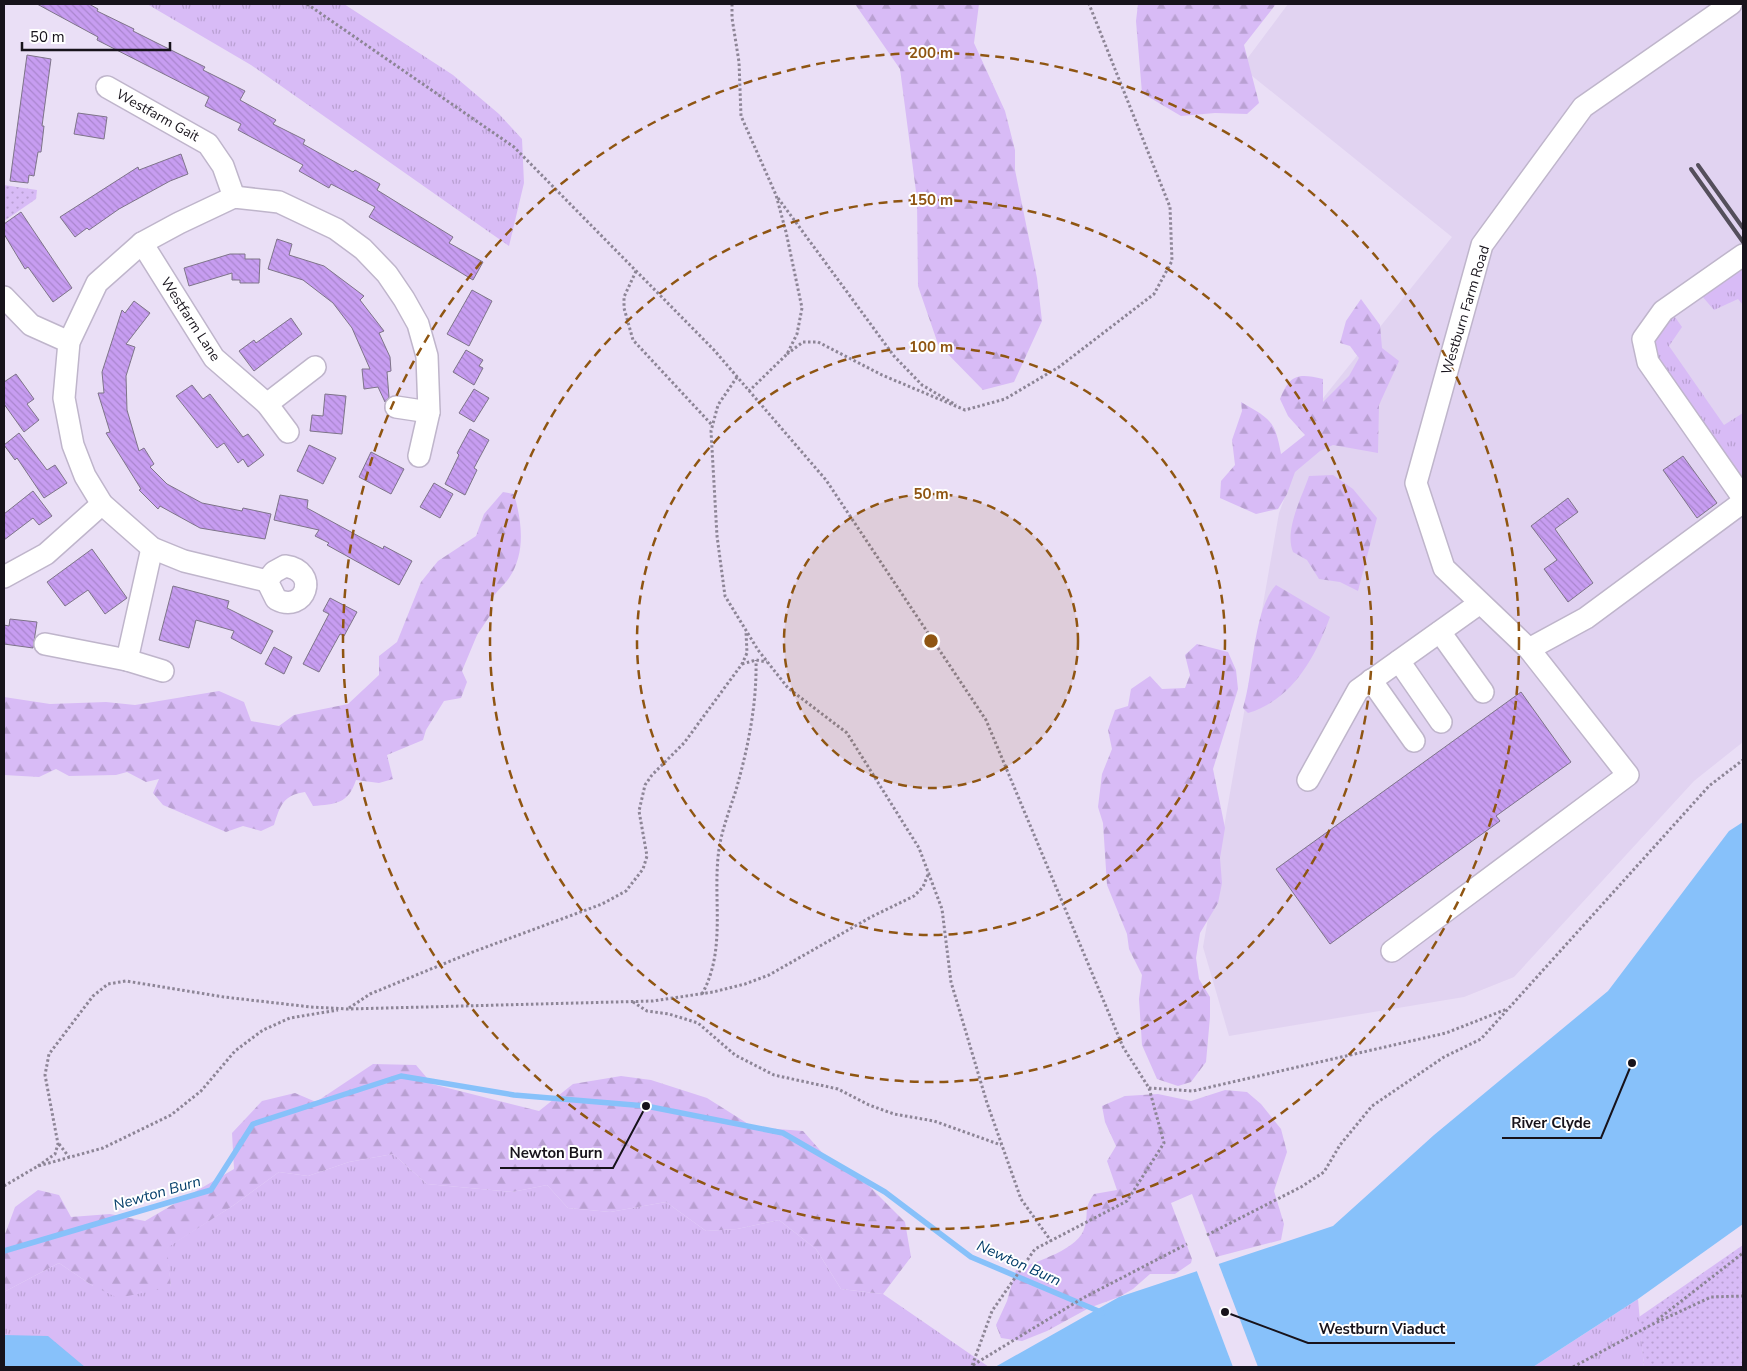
<svg xmlns="http://www.w3.org/2000/svg" width="1747" height="1371" font-family="'Nunito Sans',sans-serif">
<style>
.built{fill:#e1d3f1}
.grass{fill:url(#grass-tufts)}
.forest{fill:url(#forest-firs)}
.park{fill:url(#park-dots)}
.water{fill:#87c1fa}
.pier{fill:#eadff6}
.lines{fill:none;stroke-linecap:round;stroke-linejoin:round}
.stream{stroke:#87c1fa;stroke-width:5.5}
.building{fill:url(#building-back-hatch);stroke:#7e7489}
.minor-casing{stroke:#bfb5cb;stroke-width:24}
.path{stroke:#8d8596;stroke-width:3;stroke-dasharray:2.5 2.5;stroke-linecap:butt}
.minor{stroke:#fff;stroke-width:21}
.rail{stroke:#554f5c;stroke-width:4}
.ring{fill:none;stroke:#8f5512;stroke-width:2.5;stroke-dasharray:9 6}
.labels{text-anchor:middle;stroke-width:4;stroke-linejoin:round;paint-order:stroke}
.street-label{font-size:14px;fill:#17131b;stroke:#fff}
.water-label{font-size:15px;font-style:italic;fill:#033d69;stroke:#fff}
.centre{fill:#8f5512;stroke:#fff;stroke-width:2.5}
.ring-label{font-size:15px;text-anchor:middle;font-weight:bold;fill:#8f5512;stroke:#fff;stroke-width:4;stroke-linejoin:round;paint-order:stroke}
.leader{fill:none;stroke:#17131b;stroke-width:2}
.callout-dot{fill:#17131b;stroke:#fff;stroke-width:2}
.callout-label{font-size:15px;text-anchor:middle;font-weight:bold;fill:#17131b;stroke:#fff;stroke-width:4;stroke-linejoin:round;paint-order:stroke}
</style>
<defs>
<pattern id="grass-tufts" width="24" height="20" patternUnits="userSpaceOnUse" patternTransform="scale(1.25)"><rect width="24" height="20" fill="#d8bbf6"/><path d="M3 7l-1-3M5 7V3M7 7l1-3M15 17l-1-3M17 17v-4M19 17l1-3" fill="none" stroke="#b9a0d2"/></pattern>
<pattern id="forest-firs" width="22" height="20" patternUnits="userSpaceOnUse" patternTransform="scale(1.25)"><rect width="22" height="20" fill="#d8bbf6"/><path d="M5 1l3.5 6h-7zM16 11l3.5 6h-7z" fill="#b9a0d2"/></pattern>
<pattern id="park-dots" width="8" height="8" patternUnits="userSpaceOnUse" patternTransform="scale(1.25)"><rect width="8" height="8" fill="#d8bbf6"/><path d="M2 2h.1M6 6h.1" fill="none" stroke="#b9a0d2" stroke-width="1.8" stroke-linecap="round"/></pattern>
<pattern id="building-back-hatch" width="6" height="6" patternUnits="userSpaceOnUse" patternTransform="scale(1.25)"><rect width="6" height="6" fill="#c79df1"/><path d="M-1 5l2 2M0 0l6 6M5-1l2 2" fill="none" stroke="#aa86ce"/></pattern>
</defs>
<rect width="100%" height="100%" fill="#eadff6"/>
<polygon class="built" points="1288,4 1743,4 1743,742 1694,781 1514,977 1464,997 1229,1036 1203,947 1279,513 1320,402 1452,237 1241,67"/>
<g class="grass">
<polygon points="147,4 344,4 453,75 499,114 522,139 524,183 509,246 251,65"/>
<polygon points="1743,255 1743,305 1738,299 1714,310 1695,288"/>
<polygon points="1668,307 1682,327 1669,346 1724,425 1743,413 1743,498 1648,362 1663,311"/>
<polygon points="393,1154 427,1184 512,1192 547,1185 568,1208 610,1212 666,1202 706,1231 737,1229 779,1220 816,1249 841,1289 883,1294 989,1367 4,1367 4,1292 59,1263 93,1286 171,1287 166,1248 234,1205 279,1172 308,1176 349,1162"/>
<polygon points="1638,1299 1644,1367 1533,1367"/>
</g>
<g class="forest">
<polygon points="855,4 979,4 974,43 1005,111 1015,150 1015,170 1037,278 1042,321 1014,382 983,390 938,344 918,286 917,199 900,69"/>
<polygon points="1138,4 1276,4 1244,45 1259,103 1247,114 1215,113 1181,116 1142,93 1136,21"/>
<path d="M1361 299 1380 325 1382 348 1399 361 1379 405 1378 453 1333 445 1320 451 1295 472 1287 494 1278 509 1256 514 1220 498 1221 481 1235 465 1232 440 1242 411 1241 402C1270 419 1275 420 1281 454L1305 435 1288 416 1280 399C1290 374 1298 373 1323 379V402L1349 376 1359 358 1350 346 1340 343 1346 321Z"/>
<path d="M1333 475 1353 489 1377 518 1358 591 1340 582 1319 579 1307 560 1293 552C1284 530 1302 497 1309 476Z"/>
<path d="M503 492 514 494C522 522 526 553 509 578 503 587 494 592 490 603L491 614 477 635 462 671 467 682 461 698 444 701 426 730 423 740 387 755 393 779 379 783 356 780C348 804 336 804 313 806L305 792C283 795 280 806 274 825L261 831 243 826 226 832 163 805 153 793 159 779 146 782 127 772 116 775 69 776 56 769 39 777 4 775V697L50 704 106 702 135 705 219 691 244 702 251 721 279 726 294 715 348 704 379 675V656L397 642 421 582 438 561 476 536 484 514Z"/>
<path d="M1276 585 1330 617C1315 658 1292 700 1248 713L1243 708C1254 673 1253 610 1276 585Z"/>
<polygon points="1197,644 1228,652 1236,670 1238,689 1213,769 1225,828 1220,858 1222,883 1218,903 1200,933 1196,958 1199,979 1210,997 1210,1017 1206,1062 1191,1082 1178,1086 1157,1079 1142,1045 1139,999 1142,975 1129,949 1127,934 1107,885 1103,823 1098,807 1102,774 1112,749 1108,730 1115,710 1128,706 1131,689 1150,676 1162,689 1185,688 1190,675 1185,655"/>
<polygon points="373,1064 416,1065 432,1084 539,1111 573,1084 621,1076 651,1080 707,1098 753,1127 803,1131 826,1157 869,1186 905,1222 911,1257 883,1294 841,1289 816,1249 779,1220 737,1229 706,1231 666,1202 610,1212 568,1208 547,1185 512,1192 427,1184 393,1154 349,1162 308,1176 279,1172 234,1205 167,1248 171,1287 118,1298 93,1286 59,1263 4,1292 4,1237 15,1207 38,1190 59,1195 71,1217 110,1214 145,1221 234,1169 232,1133 262,1101 295,1093 316,1102"/>
<path d="M1225 1090 1247 1092 1261 1104 1281 1129 1287 1152 1274 1191 1284 1224 1281 1240 1216 1257 1192 1194 1171 1203 1192 1259 1191 1263 1175 1274H1150L1133 1289 1119 1297 1089 1308 1047 1331 1022 1341 1001 1338 996 1325 1007 1301 1016 1270C1036 1261 1080 1250 1085 1226 1089 1210 1083 1210 1094 1194L1117 1190 1107 1161 1116 1146 1105 1122 1102 1106 1125 1096 1158 1094 1191 1101Z"/>
</g>
<g class="park">
<polygon points="4,185 37,190 36,199 4,221"/>
<polygon points="1743,1245 1743,1367 1644,1367 1639,1317"/>
</g>
<g class="water">
<polygon points="1743,822 1743,1224 1638,1299 1533,1367 995,1367 1119,1297 1333,1226 1434,1135 1608,991 1729,831"/>
<polygon points="4,1335 48,1336 85,1367 4,1367"/>
</g>
<polygon class="pier" points="1218,1262 1258,1367 1233,1367 1196,1269"/>
<g class="lines">
<polyline class="stream" points="4,1251 211,1190 253,1124 401,1076 514,1095 646,1106 783,1133 885,1192 971,1257 1103,1313"/>
</g>
<g class="building">
<polygon points="37,4 89,4 98,9 97,11 134,29 133,31 205,67 203,70 245,91 240,100 276,120 273,124 305,140 303,144 353,172 355,170 380,184 377,190 453,237 449,243 483,262 473,280 369,217 375,207 331,184 329,188 299,171 303,165 238,130 241,124 205,106 209,97 97,40 98,37"/>
<polygon points="27,55 51,59 42,126 44,126 41,152 38,152 34,176 29,175 28,183 10,181"/>
<polygon points="78,113 107,117 104,139 74,134"/>
<polygon points="181,154 188,174 170,181 119,209 89,230 87,228 75,237 60,217 138,167 139,170"/>
<polygon points="21,212 72,288 53,302 28,267 25,269 4,234 4,224"/>
<polygon points="277,239 292,244 289,255 324,266 364,296 360,300 384,331 379,333 390,357 391,371 387,372 389,397 385,402 378,387 364,389 362,369 370,369 352,328 333,303 303,280 268,269"/>
<polygon points="230,254 245,254 245,259 260,259 259,283 240,283 240,280 232,280 232,273 189,286 184,268"/>
<polygon points="472,290 492,301 469,346 447,334"/>
<polygon points="134,301 150,313 126,344 135,347 126,376 127,410 139,451 144,448 154,464 150,467 167,484 202,503 242,511 243,508 271,514 265,539 200,528 160,506 158,509 139,490 141,489 106,433 110,432 98,393 104,393 102,372 122,310 125,313"/>
<polygon points="291,318 302,334 254,371 239,351 254,340 256,343"/>
<polygon points="466,350 483,360 479,366 483,368 474,385 453,372"/>
<polygon points="16,374 34,399 27,404 39,420 24,432 4,404 4,382"/>
<polygon points="192,385 203,399 210,394 243,437 248,434 264,455 248,467 243,459 238,463 224,443 217,448 176,396"/>
<polygon points="474,389 489,398 474,422 459,413"/>
<polygon points="325,394 346,396 342,434 310,431 312,415 323,416"/>
<polygon points="470,429 489,440 474,468 477,470 465,495 445,484 459,455 457,453"/>
<polygon points="19,433 47,470 55,465 67,483 44,498 17,458 15,460 4,445"/>
<polygon points="309,445 336,458 323,484 297,471"/>
<polygon points="371,452 404,469 391,494 359,477"/>
<polygon points="1683,456 1717,503 1697,518 1663,470"/>
<polygon points="434,483 453,494 440,518 420,507"/>
<polygon points="33,491 52,516 39,525 33,518 4,540 4,514"/>
<polygon points="280,495 308,500 307,508 362,538 383,549 384,546 412,561 399,585 327,545 329,543 315,536 319,530 274,520"/>
<polygon points="1568,498 1578,512 1555,529 1593,583 1568,602 1544,569 1557,560 1531,526"/>
<polygon points="92,549 127,598 105,614 88,590 65,606 47,582"/>
<polygon points="173,586 229,601 227,608 273,631 261,654 231,638 234,631 196,620 189,648 159,640"/>
<polygon points="330,598 357,612 344,636 340,634 319,672 303,664 329,614 323,611"/>
<polygon points="10,619 37,622 33,648 4,644 4,625 9,626"/>
<polygon points="274,647 292,657 284,674 265,664"/>
<polygon points="1521,692 1571,762 1496,816 1500,821 1330,944 1276,869"/>
</g>
<g class="lines">
<defs>
<g id="minor">
<polyline points="107,87 208,144 223,166 234,197"/>
<polyline points="142,243 214,358 267,404 288,432"/>
<polyline points="1743,255 1663,311 1643,339 1648,362 1743,498"/>
<polyline points="4,297 31,325 69,342"/>
<polyline points="267,404 315,367"/>
<polyline points="396,407 429,412"/>
<path d="M285 566C321 571 305 615 276 599L267 581 274 572Z"/>
<polyline points="4,577 46,554 102,504"/>
<polyline points="267,581 184,561 152,548 102,504 85,476 73,445 64,398 69,342 97,283 142,243 179,223 234,197 279,202 336,229 363,249 387,274 404,299 418,324 427,356 429,412 419,456"/>
<polyline points="1440,632 1483,692"/>
<polyline points="45,644 127,660 163,671"/>
<polyline points="1529,649 1586,618 1743,502"/>
<polyline points="127,660 152,548"/>
<polyline points="1399,661 1441,722"/>
<polyline points="1371,680 1414,741"/>
<polyline points="1308,780 1358,690 1480,603"/>
<polyline points="1392,951 1628,775 1529,649 1444,568 1416,483 1482,245 1583,107 1731,4"/>
</g>
</defs>
<use href="#minor" class="minor-casing"/>
<g class="path">
<polyline points="307,4 514,147 714,350 826,480 986,720 1123,1047 1149,1088 1164,1143 1127,1201 1035,1249 992,1311 972,1366"/>
<polyline points="732,4 732,18 739,62 741,116 776,195 786,232 802,308 797,334 787,354 749,391"/>
<polyline points="778,198 894,356 922,385 956,405"/>
<polyline points="636,271 624,297 624,308 633,340 712,425"/>
<polyline points="787,354 803,342 818,342 882,375 965,410 1005,399 1059,367 1154,294 1172,261 1170,207 1089,4"/>
<polyline points="737,377 718,405 711,431 717,536 725,596 758,650 788,688 847,733 919,848 942,909 951,982 987,1103 1021,1199 1051,1241"/>
<polyline points="742,664 756,660 767,662"/>
<path d="M702 994C727 949 712 898 719 849 722 829 730 809 736 790 748 748 757 704 756 660"/>
<polyline points="633,1002 647,1011 669,1014 698,1023 735,1055 774,1075 838,1089 869,1105 894,1114 934,1121 1001,1145"/>
<polyline points="349,1008 370,994 470,953 602,904 626,891 643,869 647,856 639,811 645,785 652,775 684,743 742,664 747,653 746,632"/>
<polyline points="1149,1088 1193,1091 1446,1033 1507,1009"/>
<polyline points="59,1144 69,1157"/>
<polyline points="38,1166 55,1154 58,1144 45,1075 49,1054 93,996 108,984 126,981 224,997 311,1007 348,1009 653,1001 713,992 745,984 769,975 871,917 914,896 923,887 929,872"/>
<polyline points="4,1186 38,1166 103,1148 171,1115 201,1091 235,1051 263,1030 290,1018 338,1010"/>
<polyline points="1207,1235 1301,1187 1324,1172 1340,1145 1372,1106 1444,1057 1481,1039 1709,786 1743,760"/>
<polyline points="1657,1320 1743,1253"/>
<polyline points="973,1365 1083,1298 1187,1244"/>
<polyline points="1573,1367 1651,1325 1711,1297 1743,1296"/>
</g>
<use href="#minor" class="minor"/>
<g class="rail">
<polyline points="1698,165 1743,228"/>
<polyline points="1691,169 1743,242"/>
</g>
</g>
<circle cx="931" cy="641" r="147" fill="#8f5512" fill-opacity=".12"/>
<g class="ring">
<circle cx="931" cy="641" r="147"/>
<circle cx="931" cy="641" r="294"/>
<circle cx="931" cy="641" r="441"/>
<circle cx="931" cy="641" r="588"/>
</g>
<g class="labels">
<g class="street-label">
<text transform="translate(158 115) rotate(29)" y="5">Westfarm Gait</text>
<text transform="translate(1465 310) rotate(-73)" y="5">Westburn Farm Road</text>
<text transform="translate(191 319) rotate(57)" y="5">Westfarm Lane</text>
</g>
<g class="water-label">
<text transform="translate(157 1193) rotate(-16)" y="5">Newton Burn</text>
<text transform="translate(1019 1263) rotate(24)" y="5">Newton Burn</text>
</g>
</g>
<circle cx="931" cy="641" r="8" class="centre"/>
<g class="ring-label">
<text x="931" y="58">200 m</text>
<text x="931" y="205">150 m</text>
<text x="931" y="352">100 m</text>
<text x="931" y="499">50 m</text>
</g>
<path class="leader" d="M1632 1063L1601 1138H1502M646 1106L613 1168H500M1225 1312L1308 1343H1455"/>
<g class="callout-dot">
<circle cx="1632" cy="1063" r="5"/>
<circle cx="646" cy="1106" r="5"/>
<circle cx="1225" cy="1312" r="5"/>
</g>
<g class="callout-label">
<text x="1551" y="1128">River Clyde</text>
<text x="556" y="1158">Newton Burn</text>
<text x="1382" y="1334">Westburn Viaduct</text>
</g>
<rect width="1747" height="1371" fill="none" stroke="#17131b" stroke-width="10"/>
<path d="M22 42v8h148v-8" fill="none" stroke="#17131b" stroke-width="2.5"/>
<text x="30" y="42" font-size="15" fill="#17131b" stroke="#ffffff" stroke-width="4" paint-order="stroke">50 m</text>
</svg>
